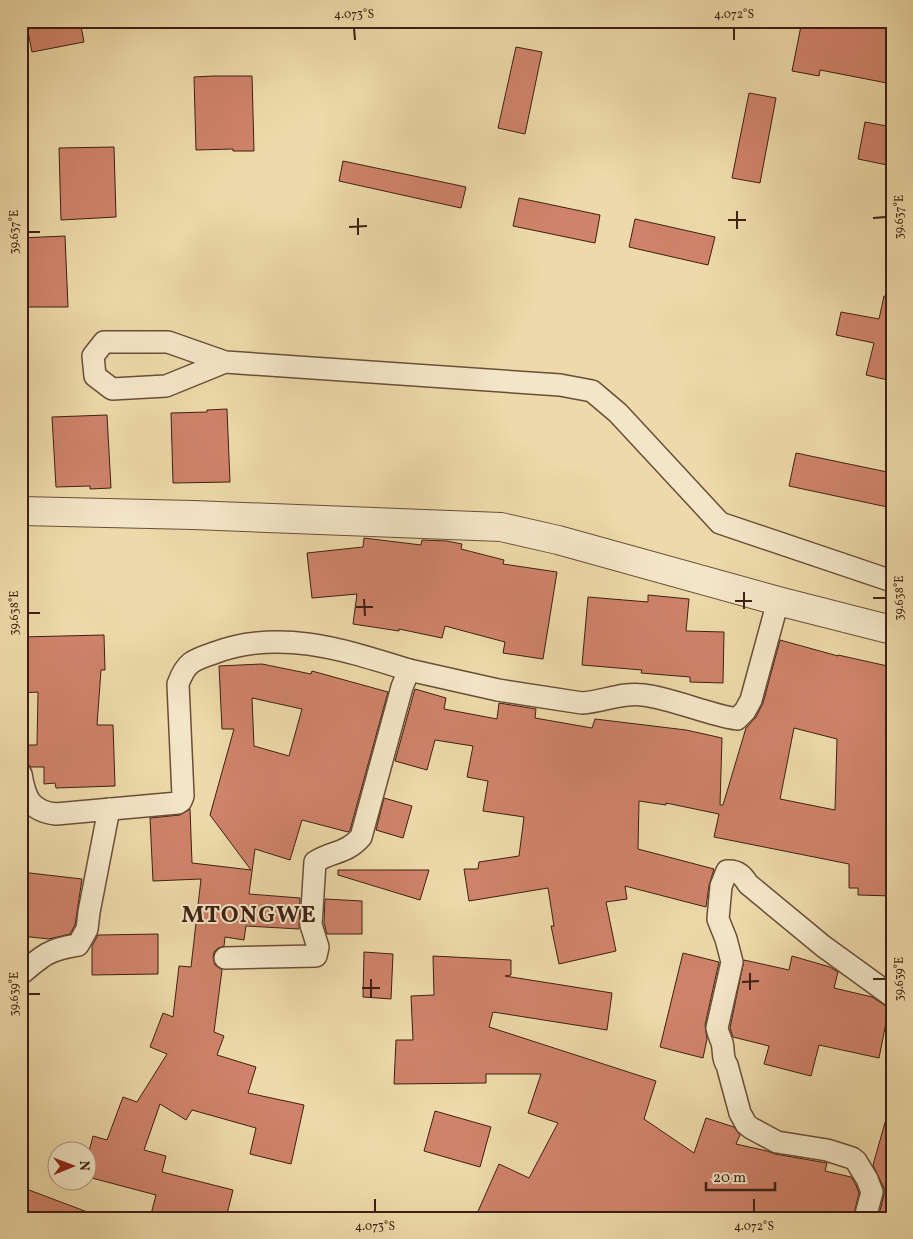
<svg xmlns="http://www.w3.org/2000/svg" width="913" height="1239" font-family="Vollkorn,serif">
<style>
.building{fill:#cf836a;stroke:#3e1f12;fill-rule:evenodd}
.lines{fill:none;stroke-linecap:round;stroke-linejoin:round}
.minor-casing{stroke:#6a4e38;stroke-width:24}
.tertiary-casing{stroke:#6a4e38;stroke-width:30}
.minor{stroke:#f3e6c7;stroke-width:21}
.tertiary{stroke:#f3e6c7;stroke-width:28}
.ticks{fill:none;stroke:#3e1f12;stroke-width:2}
.labels{text-anchor:middle;stroke-width:4;stroke-linejoin:round;paint-order:stroke}
.district-label{font-size:24px;font-weight:bold;letter-spacing:1px;fill:#3e1f12;stroke:#f3e6c7}
.neatline{fill:none;stroke:#3e1f12;stroke-width:2}
.ticks-label{font-size:12px;text-anchor:middle;fill:#3e1f12}
</style>
<rect width="100%" height="100%" fill="#edd9a9"/>
<filter id="stains"><feTurbulence type="fractalNoise" baseFrequency=".004" numOctaves="4"/><feColorMatrix values="0 0 0 0 .2 0 0 0 0 .09 0 0 0 0 .02 0 0 0 .5 -.17"/></filter>
<radialGradient id="worn" r=".72"><stop offset=".6" stop-color="#630" stop-opacity="0"/><stop offset="1" stop-color="#630" stop-opacity=".3"/></radialGradient>
<g class="building">
<polygon points="26,21 80,21 84,42 32,52"/>
<polygon points="802,21 892,21 892,84 820,70 819,76 792,71"/>
<polygon points="516,47 542,52 525,134 498,128"/>
<polygon points="213,76 252,76 254,151 233,151 233,149 196,150 194,77"/>
<polygon points="749,93 776,98 760,183 732,178"/>
<polygon points="865,122 892,127 892,166 858,159"/>
<polygon points="114,147 116,217 61,220 59,148"/>
<polygon points="343,161 466,187 461,208 339,181"/>
<polygon points="519,198 600,215 595,243 513,226"/>
<polygon points="635,219 715,237 708,265 629,247"/>
<polygon points="65,236 68,307 21,307 21,238"/>
<polygon points="884,296 892,297 892,381 866,375 874,343 836,335 841,312 879,319"/>
<polygon points="227,409 230,482 173,483 171,413 207,412 207,410"/>
<polygon points="107,415 111,488 90,489 90,486 56,487 52,417"/>
<polygon points="796,453 892,473 892,508 789,486"/>
<polygon points="364,538 421,545 422,540 447,541 462,544 461,549 504,560 503,564 557,572 543,659 503,653 505,642 445,626 442,638 399,629 399,631 353,624 357,594 312,598 307,553 363,547"/>
<polygon points="648,595 689,599 686,631 724,632 723,683 690,682 690,677 641,673 642,670 582,665 588,597 648,602"/>
<polygon points="104,635 105,670 101,670 97,725 113,725 115,786 56,788 55,783 44,784 44,767 31,767 27,763 27,745 37,745 38,692 21,693 21,637"/>
<path d="M780 640 838 656V655L892 667V896L858 895V888H849V864L714 837 719 814 666 803V805L639 801 638 849 714 869 709 885 706 907 625 886 627 899 606 902 616 951 559 964 551 926H554L548 888 469 901 464 869H478L479 862 519 856 524 817 483 811 488 781 467 777 473 746 435 740 427 770 395 761 415 689 446 698 444 709 497 719 499 703 536 709 535 718 592 728 595 719 686 730 722 738 720 805H723L746 728 756 717 763 703ZM794 728 837 739 835 810 780 799Z"/>
<path d="M262 664 311 674 312 671 388 692 350 830 348 832 302 820 290 860 255 849 249 894 300 898 299 929 246 926 244 940 225 937 224 946 218 948 214 952 213 958 215 965 222 970 214 1032 224 1036 217 1055 256 1067 248 1093 304 1105 291 1164 250 1154 256 1128 192 1110 186 1120 160 1104 144 1150 166 1156 162 1172 233 1190 226 1218H150L156 1195 88 1177V1155L93 1136 107 1140 123 1097 137 1102 167 1054 150 1047 163 1013 173 1017 179 966 191 967 201 879 153 881 150 818 180 815 190 809 192 863 251 870 210 815 234 729H222L219 666ZM252 698 302 709 289 756 254 746Z"/>
<polygon points="384,798 412,806 403,838 376,830"/>
<polygon points="338,870 429,870 420,900 338,875"/>
<polygon points="21,872 82,879 75,925 70,934 49,939 21,936"/>
<polygon points="325,899 362,901 362,934 327,934 324,923"/>
<polygon points="158,934 158,974 92,975 92,946 98,935"/>
<polygon points="364,952 393,954 391,999 363,997"/>
<polygon points="683,953 719,962 705,1025 707,1039 703,1058 660,1047"/>
<polygon points="433,956 511,960 511,975 505,976 612,993 607,1030 493,1012 489,1027 656,1081 644,1119 694,1153 706,1118 734,1127 740,1135 736,1144 767,1151 775,1154 827,1163 825,1171 851,1177 856,1185 859,1193 853,1218 475,1218 499,1164 529,1178 558,1123 528,1113 541,1074 486,1074 486,1083 394,1084 396,1040 413,1040 411,996 434,995"/>
<polygon points="792,956 830,967 838,972 834,988 872,997 889,1008 879,1058 819,1045 811,1076 764,1064 769,1046 733,1037 730,1028 744,960 789,970"/>
<polygon points="435,1111 491,1127 480,1167 424,1151"/>
<polygon points="886,1119 892,1120 892,1218 878,1218 884,1195 884,1188 873,1165"/>
<polygon points="21,1187 98,1216 97,1218 21,1218"/>
</g>
<g class="lines">
<defs>
<g id="minor">
<polyline points="225,362 166,386 112,389 95,376 93,356 104,342 168,342 225,362 560,385 592,391 618,413 720,523 892,581"/>
<path d="M21 774C25 798 30 811 56 814L178 803 181 801 183 796 178 684C186 662 193 660 214 653 280 628 345 650 409 670"/>
<path d="M225 958 316 956 318 947 311 925 315 862C332 851 346 854 361 837L402 687 409 670 498 690 582 703C602 702 622 692 643 695 675 699 705 714 737 719L745 711 751 700 778 601"/>
<path d="M21 974C43 955 50 949 78 945L87 929 89 912 109 809"/>
<path d="M865 1218 872 1192 867 1179 856 1161 852 1158 827 1150 777 1142 751 1128 746 1124 740 1113 727 1065C721 1057 725 1048 721 1040 719 1035 718 1033 717 1028L732 962 726 939 718 919 721 886 727 871C738 870 743 876 748 884L823 946 892 996"/>
</g>
<polyline id="tertiary" points="21,511 193,515 501,527 558,540 778,601 892,630"/>
</defs>
<use href="#minor" class="minor-casing"/>
<use href="#tertiary" class="tertiary-casing"/>
<use href="#minor" class="minor"/>
<use href="#tertiary" class="tertiary"/>
</g>
<path class="ticks" d="M354 28 355 40M734 28V40M737 211V229M358 218V235M873 218 886 217M728 220H746M349 227 367 226M28 232H40M744 592V609M873 598H886M364 599 365 616M735 601H752M356 607H373M28 613H40M750 973V990M371 979V997M873 979H886M742 982 759 981M362 988H380M28 994H40M375 1199V1212M754 1199V1212"/>
<g class="labels">
<g class="district-label">
<text x="249" y="922">MTONGWE</text>
</g>
</g>
<rect width="913" height="1239" fill="none" stroke="#edd9a9" stroke-width="55"/>
<g transform="translate(72 1166) rotate(89)"><circle r="24" fill="#f3e6c7" stroke="#ab967f"/>
<path d="M0-4L9 19L0 12L-9 19Z" fill="#8f2418"/>
<text y="-8" font-size="14" font-weight="bold" text-anchor="middle" fill="#3e1f12">N</text>
</g>
<path d="M706 1182v8h69v-8" fill="none" stroke="#3e1f12" stroke-width="2.5"/>
<text x="713" y="1182" font-size="15" fill="#3e1f12" stroke="#f3e6c7" stroke-width="4" paint-order="stroke">20 m</text>
<rect x="28" y="28" width="858" height="1184" class="neatline"/>
<g class="ticks-label">
<text x="354" y="18">4.073°S</text>
<text x="734" y="18">4.072°S</text>
<text transform="translate(899 217) rotate(-90)" y="4">39.637°E</text>
<text transform="translate(14 232) rotate(-90)" y="4">39.637°E</text>
<text transform="translate(899 598) rotate(-90)" y="4">39.638°E</text>
<text transform="translate(14 613) rotate(-90)" y="4">39.638°E</text>
<text transform="translate(899 979) rotate(-90)" y="4">39.639°E</text>
<text transform="translate(14 994) rotate(-90)" y="4">39.639°E</text>
<text x="375" y="1230">4.073°S</text>
<text x="754" y="1230">4.072°S</text>
</g>
<rect width="100%" height="100%" filter="url(#stains)"/>
<rect width="100%" height="100%" fill="url(#worn)"/>
</svg>
